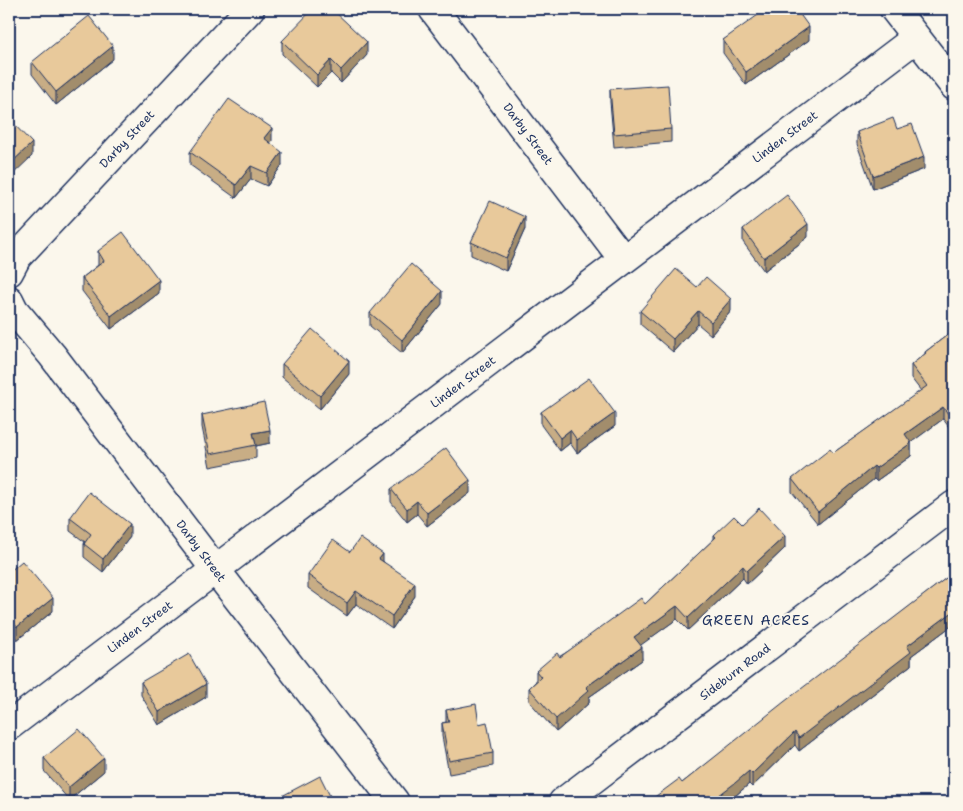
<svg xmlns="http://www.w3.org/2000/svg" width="963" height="811" font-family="'Shantell Sans',sans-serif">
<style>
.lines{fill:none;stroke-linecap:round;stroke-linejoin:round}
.minor-casing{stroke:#1b2f5e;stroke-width:31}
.minor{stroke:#fbf7ec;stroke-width:28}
.wall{fill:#c8ad85;stroke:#1b2f5e}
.shaded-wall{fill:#a28d6c;stroke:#1b2f5e}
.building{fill:#e8c99b;stroke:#1b2f5e}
.labels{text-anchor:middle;stroke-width:4;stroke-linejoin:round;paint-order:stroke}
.street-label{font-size:12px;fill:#1b2f5e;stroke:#fbf7ec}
.neighbourhood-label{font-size:14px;letter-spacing:1px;fill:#1b2f5e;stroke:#fbf7ec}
</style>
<rect width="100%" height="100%" fill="#fbf7ec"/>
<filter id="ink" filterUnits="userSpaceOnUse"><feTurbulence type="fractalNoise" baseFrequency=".02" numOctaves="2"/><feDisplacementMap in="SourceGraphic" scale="10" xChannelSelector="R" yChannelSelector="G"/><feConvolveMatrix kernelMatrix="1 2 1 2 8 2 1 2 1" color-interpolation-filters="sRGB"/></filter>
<g filter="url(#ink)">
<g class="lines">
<defs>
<g id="minor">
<polyline points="433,9 623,259"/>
<polyline points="894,9 954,86"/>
<polyline points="9,272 17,257 250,9"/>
<polyline points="9,300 14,310 52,355 215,569 395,802"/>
<polyline points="9,726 916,38"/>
<polyline points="563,802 954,505"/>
</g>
</defs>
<use href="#minor" class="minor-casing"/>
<use href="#minor" class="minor"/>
</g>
<g class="wall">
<polygon points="769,16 809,40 746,85 723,53 723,40"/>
<polygon points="282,41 367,55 341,83 331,73 317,87 282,54"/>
<polygon points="113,59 56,105 32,74 32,62"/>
<polygon points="610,89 671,129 671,142 614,147 610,102"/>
<polygon points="857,132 924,169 873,189 857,144"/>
<polygon points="272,141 270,143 282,165 267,186 251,179 236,198 190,165 190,152"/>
<polygon points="525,229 506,271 471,255 471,242"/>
<polygon points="743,229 808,237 764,271 743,242"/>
<polygon points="98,251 159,293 111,329 82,291 82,278 98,265"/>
<polygon points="697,287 731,311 711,335 698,324 673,352 640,324 640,311"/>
<polygon points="442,304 402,353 370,326 370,313"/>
<polygon points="954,330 954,434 943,419 911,442 911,456 876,481 874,479 818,524 792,492 792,479 833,453 921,391 911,378 911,365 925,354 925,352"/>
<polygon points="282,364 349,374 320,409 282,377"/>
<polygon points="541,412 615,426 577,453 570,443 560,451 541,425"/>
<polygon points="202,415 270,443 256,446 256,458 210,467 202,427"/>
<polygon points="391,489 470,493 427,526 417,514 407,522 391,502"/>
<polygon points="70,518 130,537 103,572 84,557 84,544 85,542 70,531"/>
<polygon points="742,524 785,548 747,584 743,578 688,630 677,619 640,645 642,660 589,697 589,703 556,732 529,701 529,688 536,681 536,671 645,604 714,539 714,535"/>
<polygon points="350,552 383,561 415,596 392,629 356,604 347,616 308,588 308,575"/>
<polygon points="9,572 53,611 17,640 9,629"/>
<polygon points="954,572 954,624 911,656 911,665 799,751 795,745 752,787 749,784 735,796 682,783"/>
<polygon points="141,682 206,697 159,725 141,695"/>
<polygon points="446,710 479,724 493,753 493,766 449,774 442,736 442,723 446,722"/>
<polygon points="44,758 104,771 69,800 44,771"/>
</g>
<g class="shaded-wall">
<polygon points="809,27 809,40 746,85 746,72"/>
<polygon points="367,42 367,55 341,83 341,70"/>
<polygon points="113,46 113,59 56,105 56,92"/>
<polygon points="331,60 331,73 317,87 317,75"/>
<polygon points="272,128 272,141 264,151 264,138"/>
<polygon points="32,143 32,156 9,178 9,165"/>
<polygon points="282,152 282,165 267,186 267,173"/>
<polygon points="924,157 924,169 873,189 873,176"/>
<polygon points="251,166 251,179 236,198 236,185"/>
<polygon points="525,217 525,229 506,271 506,258"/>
<polygon points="808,224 808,237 764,271 764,258"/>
<polygon points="159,280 159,293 111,329 111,316"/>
<polygon points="442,291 442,304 402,353 402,340"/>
<polygon points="731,299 731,311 711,335 711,322"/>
<polygon points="698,311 698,324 673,352 673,339"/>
<polygon points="349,361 349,374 320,409 320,396"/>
<polygon points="943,407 943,419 905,447 905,434"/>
<polygon points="615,413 615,426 577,453 577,440"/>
<polygon points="270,430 270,443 256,446 253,433"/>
<polygon points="570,430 570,443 560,451 560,438"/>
<polygon points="911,443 911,456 876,481 876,468"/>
<polygon points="874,466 874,479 818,524 818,512"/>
<polygon points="470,480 470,493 427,526 427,513"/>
<polygon points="417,501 417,514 407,522 407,509"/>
<polygon points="130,524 130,537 103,572 103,559"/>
<polygon points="785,536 785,548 747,584 747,571"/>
<polygon points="383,554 383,567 379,559"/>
<polygon points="743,566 743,578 688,630 688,618"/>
<polygon points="415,583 415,596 392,629 392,616"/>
<polygon points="356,591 356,604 347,616 347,603"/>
<polygon points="53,598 53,611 17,640 17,627"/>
<polygon points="677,606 677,619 634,650 634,637"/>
<polygon points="954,611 954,624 911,656 911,665 799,751 799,738 907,646"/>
<polygon points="642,647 642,660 589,697 589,703 556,732 556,719 586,687"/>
<polygon points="206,684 206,697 159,725 159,712"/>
<polygon points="795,732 795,745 752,787 752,774"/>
<polygon points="104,758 104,771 69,800 69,787"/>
<polygon points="749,771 749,784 735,796 727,802 710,802"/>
</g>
<g class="building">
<polygon points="313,9 332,9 367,42 341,70 331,60 317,75 282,41"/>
<polygon points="780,9 796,9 809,27 746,72 723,40 765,10 769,16"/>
<polygon points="89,16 113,46 56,92 32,62"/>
<polygon points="668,85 671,129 614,134 610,89"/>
<polygon points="229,99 272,128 264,138 282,152 267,173 251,166 236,185 190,152"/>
<polygon points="893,118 897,129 912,124 924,157 873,176 857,132"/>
<polygon points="9,119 32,143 9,165"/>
<polygon points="787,195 808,224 764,258 743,229"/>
<polygon points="490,201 525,217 506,258 471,242"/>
<polygon points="123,232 159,280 111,316 82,278 104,261 98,251"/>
<polygon points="411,264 442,291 402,340 370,313"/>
<polygon points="676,269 697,287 706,277 731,299 711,322 698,311 673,339 640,311"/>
<polygon points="312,329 349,361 320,396 282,364"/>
<polygon points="954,330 954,422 943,407 905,434 911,443 876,468 874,466 818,512 792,479 830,449 833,453 927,386 911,365 926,353 925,352"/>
<polygon points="589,378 615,413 577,440 570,430 560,438 541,412"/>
<polygon points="264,402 270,430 253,433 256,445 210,454 202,415"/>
<polygon points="446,448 470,480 427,513 417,501 407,509 391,489"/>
<polygon points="89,492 130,524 103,559 84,544 91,534 70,518"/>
<polygon points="759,508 785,536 747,571 743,566 688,618 677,606 634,637 642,647 586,687 589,690 556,719 529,688 541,677 536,671 557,653 560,657 641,598 645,604 716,537 714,535 734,516 742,524"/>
<polygon points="360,538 383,554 379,559 415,583 392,616 356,591 347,603 308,575 333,540 350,552"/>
<polygon points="22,561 53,598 17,627 9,617 9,572"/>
<polygon points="954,572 954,611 907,646 911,652 799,738 795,732 752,774 749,771 735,783 710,802 648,802 679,779 682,783 784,702"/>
<polygon points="189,654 206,684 159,712 141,682"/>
<polygon points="476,704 479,724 487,722 493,753 449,761 442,723 449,722 446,710"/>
<polygon points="79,729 104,758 69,787 44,758"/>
<polygon points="320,776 333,802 282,802 280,797"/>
</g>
</g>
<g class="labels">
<g class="street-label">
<text transform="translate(528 134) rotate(53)" y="4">Darby Street</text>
<text transform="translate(785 137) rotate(-37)" y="4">Linden Street</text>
<text transform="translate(127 139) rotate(-47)" y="4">Darby Street</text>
<text transform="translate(463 382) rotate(-37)" y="4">Linden Street</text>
<text transform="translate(201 551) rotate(53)" y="4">Darby Street</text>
<text transform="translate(140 627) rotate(-37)" y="4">Linden Street</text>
<text transform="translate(735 672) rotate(-37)" y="4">Sideburn Road</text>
</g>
<g class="neighbourhood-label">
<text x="756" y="625">GREEN ACRES</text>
</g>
</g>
<rect width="963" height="811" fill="none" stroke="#fbf7ec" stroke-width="30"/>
<rect x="15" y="15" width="933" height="781" fill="none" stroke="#1b2f5e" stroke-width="2" filter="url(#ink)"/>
</svg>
